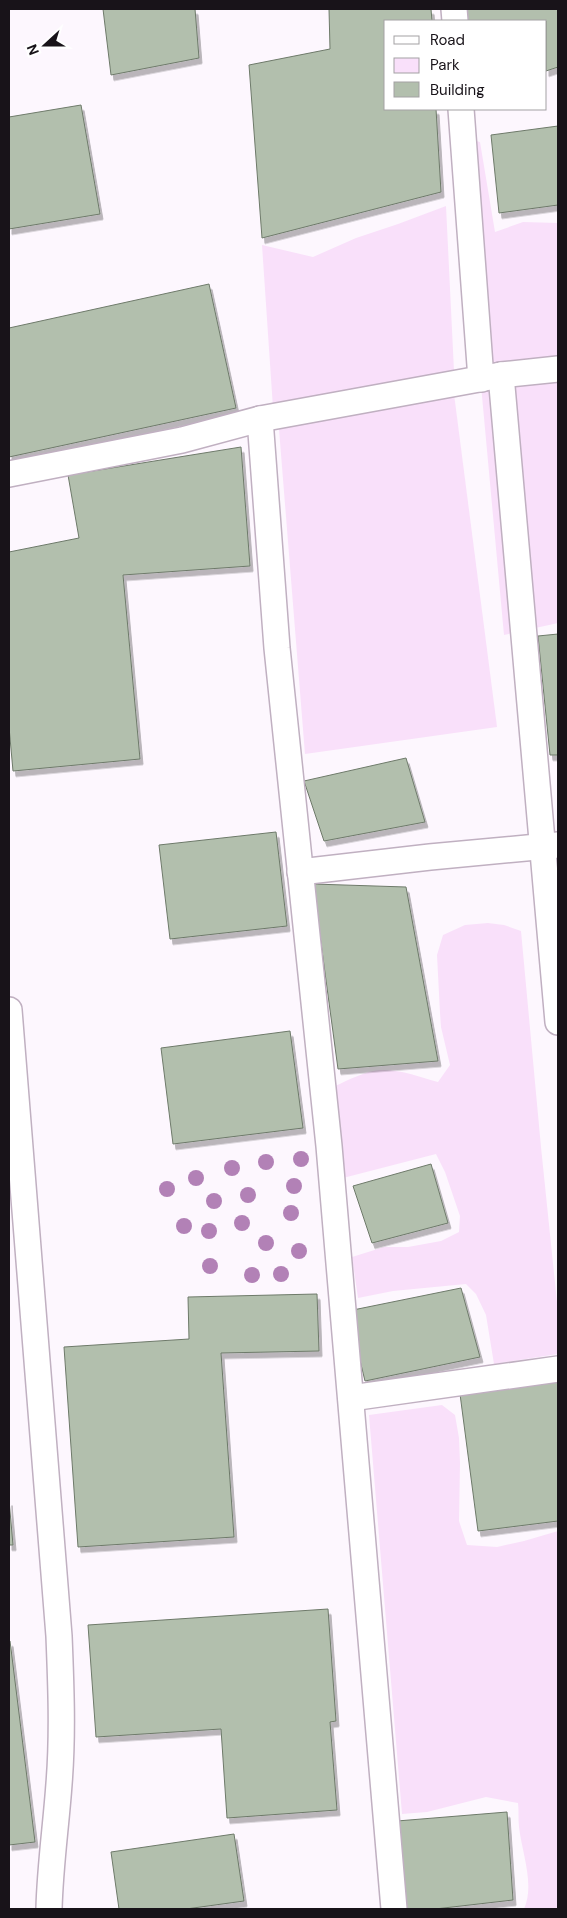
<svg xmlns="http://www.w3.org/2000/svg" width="567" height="1918" font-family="'DM Sans',sans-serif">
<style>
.green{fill:#f9e0fa}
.building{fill:#b2bfad;stroke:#6e7a6a;filter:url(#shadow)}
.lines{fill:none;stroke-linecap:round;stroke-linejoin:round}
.street-casing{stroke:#c0b0c1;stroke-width:28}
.street{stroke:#fff;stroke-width:25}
.tree{fill:#b281b6}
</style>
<defs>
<filter id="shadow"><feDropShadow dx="3" dy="5.5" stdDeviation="0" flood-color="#0004"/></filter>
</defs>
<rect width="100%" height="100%" fill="#fdf7fe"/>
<g class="green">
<polygon points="455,135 480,142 495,232 523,222 558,223 558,358 479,370"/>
<polygon points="446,206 454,371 273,408 262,245 313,257 356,238 398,224"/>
<polygon points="558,374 558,623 504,635 481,385"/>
<polygon points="454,394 497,727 305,754 279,429"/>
<path d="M488 923 504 925 521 931 541 1147 558 1312V1354L494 1364 486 1315 476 1294 466 1284 393 1291 358 1298 352 1257 384 1247H408L441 1241 459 1232 460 1216 445 1172 436 1154 343 1178 335 1086C349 1080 365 1071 380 1070 400 1069 420 1077 438 1082L450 1065 441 1027 440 1013 437 955 443 935 465 925Z"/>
<path d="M442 1405 455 1415 459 1438 460 1463 459 1521 467 1545 497 1547 524 1541 558 1531V1909H524C535 1885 522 1853 519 1827 518 1819 519 1811 518 1803L486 1797 427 1812 402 1814 369 1415Z"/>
</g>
<g class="building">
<polygon points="103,9 195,9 199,58 111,75"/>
<polygon points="329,9 431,9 432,21 386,21 386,109 436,109 441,192 262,238 249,65 330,49"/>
<polygon points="460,9 558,9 558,67 546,71 546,21 461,21"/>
<polygon points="81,105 100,214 9,229 9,117"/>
<polygon points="558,126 558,205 499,213 491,135"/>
<polygon points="209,284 236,408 9,457 9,328"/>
<polygon points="241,447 250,566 123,575 140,759 13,771 9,727 9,552 79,538 68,475"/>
<polygon points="558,634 558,755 550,755 538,636"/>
<polygon points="406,758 425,822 324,841 304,781"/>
<polygon points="276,832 287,926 170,939 159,845"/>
<polygon points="313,884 406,887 438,1061 338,1069"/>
<polygon points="290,1031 303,1128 173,1144 161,1048"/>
<polygon points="431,1164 448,1223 372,1243 353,1186"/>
<polygon points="461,1288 480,1357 365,1381 348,1311"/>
<polygon points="317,1294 319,1351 221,1353 234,1537 78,1547 64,1347 189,1339 188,1297"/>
<polygon points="558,1382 558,1521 478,1531 460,1394"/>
<polygon points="9,1500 13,1545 9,1545"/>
<polygon points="328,1609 336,1721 330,1722 337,1810 227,1818 221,1729 96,1737 88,1625"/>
<polygon points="9,1641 10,1641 35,1842 9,1845"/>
<polygon points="507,1812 513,1900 435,1909 405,1909 397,1821"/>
<polygon points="234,1834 244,1901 186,1909 119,1909 111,1852"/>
</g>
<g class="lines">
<defs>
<g id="street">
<polyline points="454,9 455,21"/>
<polyline points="461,109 481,379"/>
<polyline points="501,375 558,1022"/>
<polyline points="260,419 277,648 329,1146 394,1909"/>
<polyline points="9,474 182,440 260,419 501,375 558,369"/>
<polyline points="300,872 430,857 558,845"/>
<path d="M9 1010 59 1636C61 1685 63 1735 59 1784 56 1826 50 1867 49 1909"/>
<polyline points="351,1398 558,1369"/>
</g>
</defs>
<use href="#street" class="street-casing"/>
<use href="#street" class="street"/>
</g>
<g class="tree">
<circle cx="301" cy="1159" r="8"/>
<circle cx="266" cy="1162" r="8"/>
<circle cx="232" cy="1168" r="8"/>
<circle cx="196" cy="1178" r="8"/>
<circle cx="294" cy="1186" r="8"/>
<circle cx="167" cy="1189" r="8"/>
<circle cx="248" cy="1195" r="8"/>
<circle cx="214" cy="1201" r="8"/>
<circle cx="291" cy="1213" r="8"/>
<circle cx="242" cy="1223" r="8"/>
<circle cx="184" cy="1226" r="8"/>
<circle cx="209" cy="1231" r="8"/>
<circle cx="266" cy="1243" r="8"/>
<circle cx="299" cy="1251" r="8"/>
<circle cx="210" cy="1266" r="8"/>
<circle cx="281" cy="1274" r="8"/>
<circle cx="252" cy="1275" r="8"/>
</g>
<rect width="567" height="1918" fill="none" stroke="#181319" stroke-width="20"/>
<rect x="384" y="20" width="162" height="90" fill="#ffffff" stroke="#a3a1a3"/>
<rect x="394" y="36" width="25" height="8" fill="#ffffff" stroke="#a3a1a3"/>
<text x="430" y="45" font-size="15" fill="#181319">Road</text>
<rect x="394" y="58" width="25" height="15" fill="#f9e0fa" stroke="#a3a1a3"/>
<text x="430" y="70" font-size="15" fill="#181319">Park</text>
<rect x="394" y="82" width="25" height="15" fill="#b2bfad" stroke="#a3a1a3"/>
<text x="430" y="95" font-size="15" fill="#181319">Building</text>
<g transform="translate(45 45) rotate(249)" stroke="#ffffff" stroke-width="4" paint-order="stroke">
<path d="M0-4L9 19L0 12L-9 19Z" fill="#181319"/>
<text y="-8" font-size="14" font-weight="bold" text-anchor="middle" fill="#181319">N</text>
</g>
</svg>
